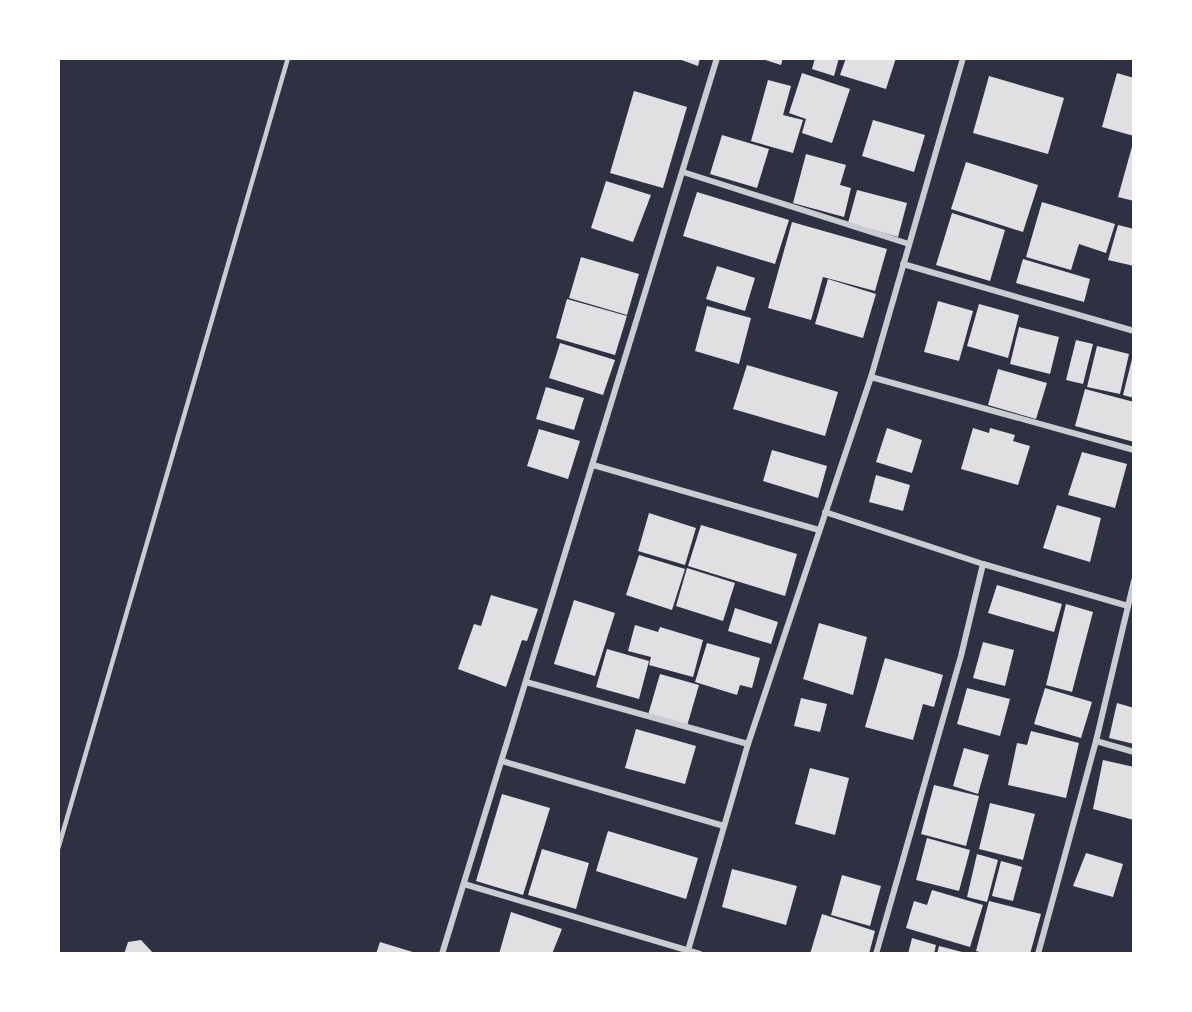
<svg xmlns="http://www.w3.org/2000/svg" width="1192" height="1012" font-family="'Varela Round',sans-serif">
<style>
.building{fill:#e0e0e3}
.lines{fill:none;stroke-linecap:round;stroke-linejoin:round}
.service{stroke:#caccd0;stroke-width:4.5}
.minor{stroke:#caccd0;stroke-width:6}
</style>
<rect width="100%" height="100%" fill="#2d3142"/>
<g class="building">
<polygon points="676,58 700,58 698,66"/>
<polygon points="759,58 783,58 781,65"/>
<polygon points="815,58 839,58 834,76 812,69"/>
<polygon points="846,58 896,58 886,89 840,75"/>
<polygon points="802,73 850,89 832,143 802,133 806,119 789,113"/>
<polygon points="1117,73 1134,78 1134,136 1102,127"/>
<polygon points="989,76 1064,98 1048,154 973,133"/>
<polygon points="768,80 791,86 783,115 803,120 793,153 751,141"/>
<polygon points="634,91 687,107 663,188 610,173"/>
<polygon points="873,120 925,135 914,172 862,156"/>
<polygon points="722,135 769,149 757,188 710,174"/>
<polygon points="1133,143 1134,143 1134,201 1118,197"/>
<polygon points="806,154 846,165 840,185 851,188 844,217 793,203"/>
<polygon points="966,162 1038,185 1023,232 951,209"/>
<polygon points="606,181 651,195 633,242 591,228"/>
<polygon points="857,190 907,203 898,237 848,223"/>
<polygon points="697,192 789,220 775,264 683,236"/>
<polygon points="1042,202 1115,224 1106,253 1079,244 1071,270 1026,257"/>
<polygon points="952,213 1005,230 990,281 936,265"/>
<polygon points="792,222 887,249 875,291 823,277 811,320 768,308"/>
<polygon points="1118,225 1134,229 1134,266 1108,260"/>
<polygon points="581,257 639,274 627,315 569,298"/>
<polygon points="1023,259 1090,279 1084,302 1016,283"/>
<polygon points="717,266 755,278 745,311 706,299"/>
<polygon points="828,279 876,294 863,338 815,324"/>
<polygon points="567,299 627,316 615,355 556,338"/>
<polygon points="938,301 973,311 959,361 924,352"/>
<polygon points="979,304 1019,315 1008,358 967,346"/>
<polygon points="707,306 751,318 739,364 695,351"/>
<polygon points="1019,327 1059,337 1050,374 1010,364"/>
<polygon points="1076,340 1093,344 1083,384 1066,380"/>
<polygon points="560,343 615,360 603,395 549,378"/>
<polygon points="1097,346 1129,354 1120,394 1087,387"/>
<polygon points="1133,355 1134,355 1134,398 1123,395"/>
<polygon points="747,365 838,392 825,436 733,409"/>
<polygon points="998,369 1047,383 1036,419 988,405"/>
<polygon points="546,387 584,398 574,430 536,419"/>
<polygon points="1085,389 1134,402 1134,442 1075,426"/>
<polygon points="887,428 922,440 912,473 876,462"/>
<polygon points="973,428 989,433 990,428 1015,435 1013,441 1030,446 1018,485 961,469"/>
<polygon points="539,429 580,441 568,479 527,466"/>
<polygon points="772,450 827,466 818,498 763,481"/>
<polygon points="1082,452 1127,464 1115,508 1068,495"/>
<polygon points="876,475 910,485 903,511 869,502"/>
<polygon points="1057,505 1101,518 1090,562 1043,548"/>
<polygon points="649,513 696,528 685,565 638,551"/>
<polygon points="701,525 797,554 785,596 688,566"/>
<polygon points="639,555 685,569 672,610 626,595"/>
<polygon points="687,568 735,583 723,621 676,606"/>
<polygon points="997,585 1062,604 1054,632 988,613"/>
<polygon points="491,595 538,609 527,641 522,640 506,687 458,669 474,624 481,626"/>
<polygon points="574,600 615,613 595,676 554,664"/>
<polygon points="1066,604 1093,612 1072,692 1046,685"/>
<polygon points="735,608 778,622 771,644 728,631"/>
<polygon points="819,623 867,637 853,695 803,679"/>
<polygon points="635,625 658,632 660,627 703,640 693,677 649,665 651,657 628,651"/>
<polygon points="983,642 1014,650 1005,686 973,678"/>
<polygon points="707,643 760,658 752,688 740,685 737,695 695,682"/>
<polygon points="607,649 649,661 639,699 596,687"/>
<polygon points="885,658 943,675 934,707 923,704 913,740 865,727"/>
<polygon points="660,674 699,685 687,726 648,715"/>
<polygon points="967,688 1010,699 1000,736 957,724"/>
<polygon points="1045,688 1092,702 1081,738 1034,724"/>
<polygon points="801,698 827,704 820,732 794,726"/>
<polygon points="1117,703 1134,708 1134,744 1109,738"/>
<polygon points="636,729 696,746 685,784 625,768"/>
<polygon points="1031,731 1079,743 1066,798 1008,785 1017,743 1027,745"/>
<polygon points="964,748 989,755 978,794 953,786"/>
<polygon points="1103,760 1134,767 1134,820 1093,809"/>
<polygon points="810,768 849,778 835,835 795,824"/>
<polygon points="934,785 979,796 966,846 921,834"/>
<polygon points="502,794 550,808 523,895 476,881"/>
<polygon points="990,803 1035,814 1023,860 979,849"/>
<polygon points="608,831 698,858 686,899 596,871"/>
<polygon points="927,838 970,850 959,891 916,880"/>
<polygon points="542,849 589,863 576,909 528,895"/>
<polygon points="1086,853 1123,864 1113,897 1073,886"/>
<polygon points="977,854 998,860 987,902 967,897"/>
<polygon points="1001,861 1022,867 1013,901 992,896"/>
<polygon points="732,869 797,886 786,925 722,907"/>
<polygon points="842,875 881,886 870,926 831,915"/>
<polygon points="932,890 983,905 970,947 906,928 914,901 927,905"/>
<polygon points="989,901 1041,914 1030,954 987,954 976,951"/>
<polygon points="511,912 562,929 552,954 499,954"/>
<polygon points="822,914 875,931 869,954 810,954"/>
<polygon points="912,938 936,945 934,954 908,954"/>
<polygon points="141,940 154,954 124,954 128,942"/>
<polygon points="380,942 416,953 416,954 376,954"/>
<polygon points="939,946 966,953 966,954 937,954"/>
</g>
<g class="lines">
<polyline class="service" points="58,849 288,58"/>
<g class="minor">
<polyline points="683,172 909,244"/>
<polyline points="903,264 1134,331"/>
<polyline points="871,377 1134,450"/>
<polyline points="593,465 819,530"/>
<polyline points="825,512 983,564 1128,606"/>
<polyline points="526,682 748,744"/>
<polyline points="1096,741 1134,752"/>
<polyline points="502,761 724,826"/>
<polyline points="464,884 700,954"/>
<polyline points="442,954 717,58"/>
<polyline points="687,954 748,744 871,377 963,58"/>
<polyline points="876,954 961,656 983,564"/>
<polyline points="1038,954 1096,741 1134,581"/>
</g>
</g>
<rect width="1192" height="1012" fill="none" stroke="#ffffff" stroke-width="120"/>
</svg>
